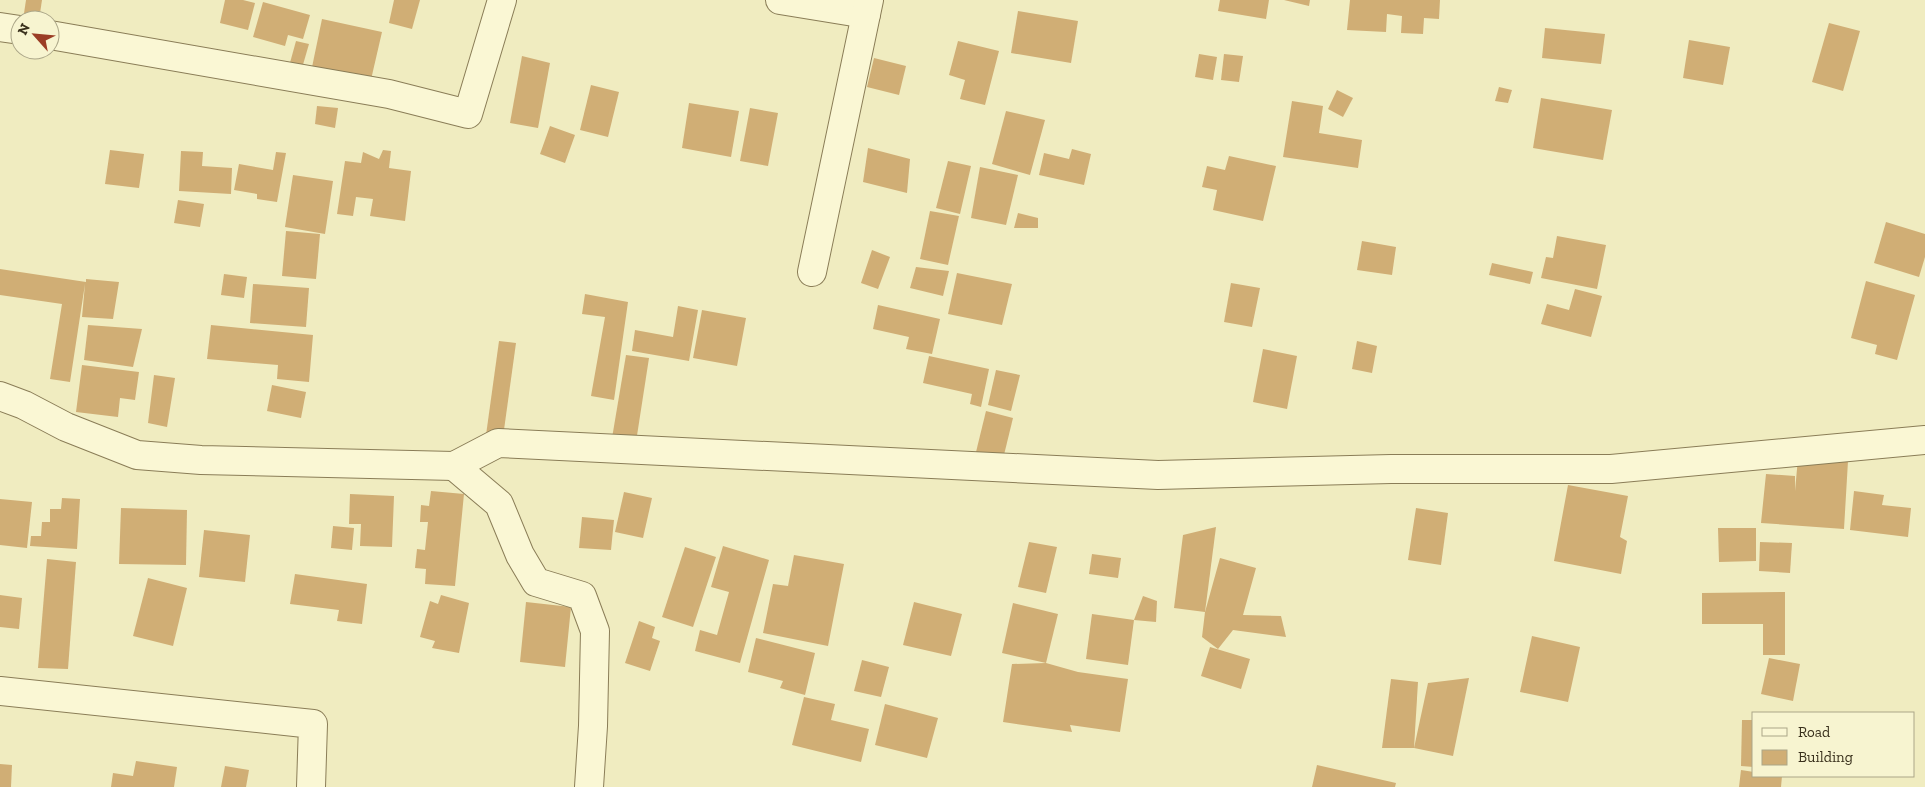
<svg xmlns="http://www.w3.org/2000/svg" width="1925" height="787" font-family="'Zilla Slab',serif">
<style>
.building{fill:#d0ae75}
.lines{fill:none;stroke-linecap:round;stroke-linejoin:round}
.street-casing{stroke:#8a7d57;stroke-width:30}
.street{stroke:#faf7d4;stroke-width:28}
</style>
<rect width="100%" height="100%" fill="#f0ecc0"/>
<g class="building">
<polygon points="26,0 42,0 39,20 23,20"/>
<polygon points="225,0 243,0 255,3 248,30 220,23"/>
<polygon points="394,0 420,0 412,29 389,23"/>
<polygon points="1220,0 1269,0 1266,19 1218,11"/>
<polygon points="1284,0 1310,0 1309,6"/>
<polygon points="1350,0 1440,0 1439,19 1424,18 1423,34 1401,33 1402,16 1387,14 1386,32 1347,30"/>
<polygon points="263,2 310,15 303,39 288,35 285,46 253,37"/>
<polygon points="1018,11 1078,21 1071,63 1011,53"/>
<polygon points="322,19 382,32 370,84 311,72"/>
<polygon points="1829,23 1860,31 1843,91 1812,82"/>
<polygon points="1545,28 1605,34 1601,64 1542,58"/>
<polygon points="1689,40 1730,47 1723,85 1683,78"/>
<polygon points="296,41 309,44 300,75 288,70"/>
<polygon points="958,41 999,51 985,105 960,99 965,80 949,75"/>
<polygon points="1199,54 1217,57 1213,80 1195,77"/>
<polygon points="1224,54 1243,56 1239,82 1221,80"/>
<polygon points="522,56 550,63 538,128 510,123"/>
<polygon points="874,58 906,66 899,95 867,87"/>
<polygon points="591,85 619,92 608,137 580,130"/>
<polygon points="1499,87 1512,90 1508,103 1495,101"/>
<polygon points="1337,90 1353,98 1343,117 1328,109"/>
<polygon points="1541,98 1612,110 1603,160 1533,148"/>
<polygon points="1292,101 1323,106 1319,133 1362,140 1358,168 1283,157"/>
<polygon points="689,103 739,111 731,157 682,148"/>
<polygon points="317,106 338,108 335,128 315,124"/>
<polygon points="750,108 778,113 768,166 740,161"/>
<polygon points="1006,111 1045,120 1030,175 992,164"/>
<polygon points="550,126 575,135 565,163 540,154"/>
<polygon points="868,148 910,159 907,193 863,182"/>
<polygon points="1072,149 1091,154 1084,185 1039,175 1044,153 1069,159"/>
<polygon points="110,150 144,154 139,188 105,184"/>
<polygon points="383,150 391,151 389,168 411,171 405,221 370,216 373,199 356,197 353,216 337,214 345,161 361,163 363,152 379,159"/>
<polygon points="181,151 203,152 202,166 232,168 231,194 179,191"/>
<polygon points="276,152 286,153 277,202 257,199 257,194 234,190 239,164 273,170"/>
<polygon points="1229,156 1276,166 1263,221 1213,210 1217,190 1202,187 1207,166 1225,170"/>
<polygon points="948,161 971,166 960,214 936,208"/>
<polygon points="980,167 1018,175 1006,225 971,218"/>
<polygon points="293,175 333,181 325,234 285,227"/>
<polygon points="178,200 204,204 200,227 174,223"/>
<polygon points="930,211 959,216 948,265 920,259"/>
<polygon points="1018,213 1038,218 1038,228 1014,228"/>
<polygon points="1886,222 1925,234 1925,257 1919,277 1874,263"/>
<polygon points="286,231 320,234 316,279 282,276"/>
<polygon points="1557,236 1606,245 1597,289 1541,278 1546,257 1553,258"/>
<polygon points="1362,241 1396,247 1392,275 1357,270"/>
<polygon points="872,250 890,257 878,289 861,283"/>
<polygon points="1492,263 1533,272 1530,284 1489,275"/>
<polygon points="916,267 949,271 943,296 910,288"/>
<polygon points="0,269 86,282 86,279 119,282 113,319 82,317 85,284 70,382 50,379 62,304 0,295"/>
<polygon points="957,273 1012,284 1002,325 948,314"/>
<polygon points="224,274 247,277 244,298 221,295"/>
<polygon points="1866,281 1915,295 1897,360 1875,354 1877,345 1851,338"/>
<polygon points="1231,283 1260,288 1252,327 1224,322"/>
<polygon points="253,284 309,288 306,327 250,323"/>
<polygon points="1575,289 1602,296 1591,337 1541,324 1547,304 1569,310"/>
<polygon points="585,294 628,302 614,400 591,396 605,317 582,314"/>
<polygon points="878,305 940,319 932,354 906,349 909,337 873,329"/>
<polygon points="678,306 698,310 689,361 632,351 635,330 673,337"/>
<polygon points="702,310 746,318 737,366 693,358"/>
<polygon points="88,325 142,329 133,367 84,360"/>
<polygon points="211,325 313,335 309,382 277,379 278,365 207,359"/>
<polygon points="499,341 516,343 503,437 486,435"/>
<polygon points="1357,341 1377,346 1372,373 1352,369"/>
<polygon points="1263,349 1297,356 1287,409 1253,402"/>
<polygon points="626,355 649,358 636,442 612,438"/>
<polygon points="929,356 989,369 981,407 970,404 972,394 923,383"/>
<polygon points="82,365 139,372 135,400 120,398 118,417 76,412"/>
<polygon points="996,370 1020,375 1011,411 988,405"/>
<polygon points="154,375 175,378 167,427 148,423"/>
<polygon points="272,385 306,392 301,418 267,411"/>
<polygon points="986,411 1013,418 1003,459 976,452"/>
<polygon points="1798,458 1848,461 1844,529 1761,523 1766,474 1795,476 1795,491"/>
<polygon points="1568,485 1628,496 1620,537 1627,541 1621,574 1554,561"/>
<polygon points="431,491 464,494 455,586 425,584 426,569 415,568 417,549 425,550 428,522 420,522 421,505 429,506"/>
<polygon points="1854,491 1884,495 1882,505 1911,508 1908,537 1850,530"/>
<polygon points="624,492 652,498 643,538 615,532"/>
<polygon points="350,494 394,496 392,547 360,546 361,524 349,524"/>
<polygon points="62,498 80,499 77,549 30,546 31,536 41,536 42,522 50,522 50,509 61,509"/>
<polygon points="0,499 32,502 27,548 0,545"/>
<polygon points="121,508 187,510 186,565 119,564"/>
<polygon points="1416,508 1448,513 1441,565 1408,560"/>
<polygon points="582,517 614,520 611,550 579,548"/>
<polygon points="333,526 354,528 352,550 331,548"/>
<polygon points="1216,527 1205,612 1174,608 1183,535"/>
<polygon points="1718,528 1756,528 1756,561 1719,562"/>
<polygon points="204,530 250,535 245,582 199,577"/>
<polygon points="1029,542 1057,547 1046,593 1018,587"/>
<polygon points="1760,542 1792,543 1790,573 1759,571"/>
<polygon points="723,546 769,560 740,663 695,651 700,630 717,635 729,592 711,587"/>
<polygon points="685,547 716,557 693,627 662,617"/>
<polygon points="1092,554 1121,558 1118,578 1089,574"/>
<polygon points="794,555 844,564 828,646 763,633 773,584 788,586"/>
<polygon points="1220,558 1256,568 1243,615 1281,616 1286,637 1233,630 1218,649 1202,637 1205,612"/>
<polygon points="47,559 76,562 68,669 38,668"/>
<polygon points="295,574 367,584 362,624 337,621 339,610 290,604"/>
<polygon points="148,578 187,588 173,646 133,636"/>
<polygon points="1785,592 1785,655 1763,655 1763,624 1702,624 1702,593"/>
<polygon points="0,595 22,598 19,629 0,627"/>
<polygon points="441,595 469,603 459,653 432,648 435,641 420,637 430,601 438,604"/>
<polygon points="1143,596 1157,601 1156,622 1134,620"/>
<polygon points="526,602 571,607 565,667 520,662"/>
<polygon points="914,602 962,614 951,656 903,645"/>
<polygon points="1013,603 1058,614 1046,663 1002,653"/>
<polygon points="1092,614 1134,620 1128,665 1086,659"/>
<polygon points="639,621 655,627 652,638 660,641 650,671 625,663"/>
<polygon points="1532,636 1580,647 1568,702 1520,692"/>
<polygon points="756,638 815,653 805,695 780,688 783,681 748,672"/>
<polygon points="1210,647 1250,659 1241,689 1201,676"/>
<polygon points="1769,658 1800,664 1793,701 1761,694"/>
<polygon points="862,660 889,667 881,697 854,691"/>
<polygon points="1046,663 1078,672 1128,679 1120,732 1070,725 1072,732 1003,722 1012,664"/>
<polygon points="1469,678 1453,756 1414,748 1428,683"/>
<polygon points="1391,679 1418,682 1414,748 1382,748"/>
<polygon points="804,697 835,704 831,720 869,729 861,762 792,745"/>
<polygon points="885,704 938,718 927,758 875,745"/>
<polygon points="1742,720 1754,720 1754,767 1741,766"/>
<polygon points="136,761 177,767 174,787 111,787 113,773 133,776"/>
<polygon points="0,764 12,765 11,787 0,787"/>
<polygon points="1317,765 1396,783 1395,787 1312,787"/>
<polygon points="225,766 249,770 246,787 221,787"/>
<polygon points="1741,770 1754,772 1754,776 1782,776 1781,787 1739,787"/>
</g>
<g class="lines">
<defs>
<g id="street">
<polyline points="780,0 866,14"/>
<polyline points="0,27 20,30"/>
<polyline points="50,35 389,94 468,114 502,0"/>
<polyline points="812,272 869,0"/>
<polyline points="0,396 24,405 66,427 137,455 201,460 454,466 498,443 1158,475 1391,469 1611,469 1925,440"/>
<polyline points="454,466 499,504 520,555 536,582 582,596 595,631 593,726 589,787"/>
<polyline points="0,691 313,724 311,787"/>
</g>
</defs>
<use href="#street" class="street-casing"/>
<use href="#street" class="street"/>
</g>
<rect x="1752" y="712" width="162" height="65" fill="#f7f4d0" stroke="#aba688"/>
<rect x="1762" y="728" width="25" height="8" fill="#faf7d4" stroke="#aba688"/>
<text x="1798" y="737" font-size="15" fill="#39301c">Road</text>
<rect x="1762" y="750" width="25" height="15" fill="#d0ae75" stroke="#aba688"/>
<text x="1798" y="762" font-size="15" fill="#39301c">Building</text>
<g transform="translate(35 35) rotate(297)"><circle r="24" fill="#f7f4d0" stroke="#aba688"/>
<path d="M0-4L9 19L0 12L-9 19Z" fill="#9b3d25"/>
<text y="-8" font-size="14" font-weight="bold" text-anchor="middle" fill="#39301c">N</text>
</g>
</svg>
